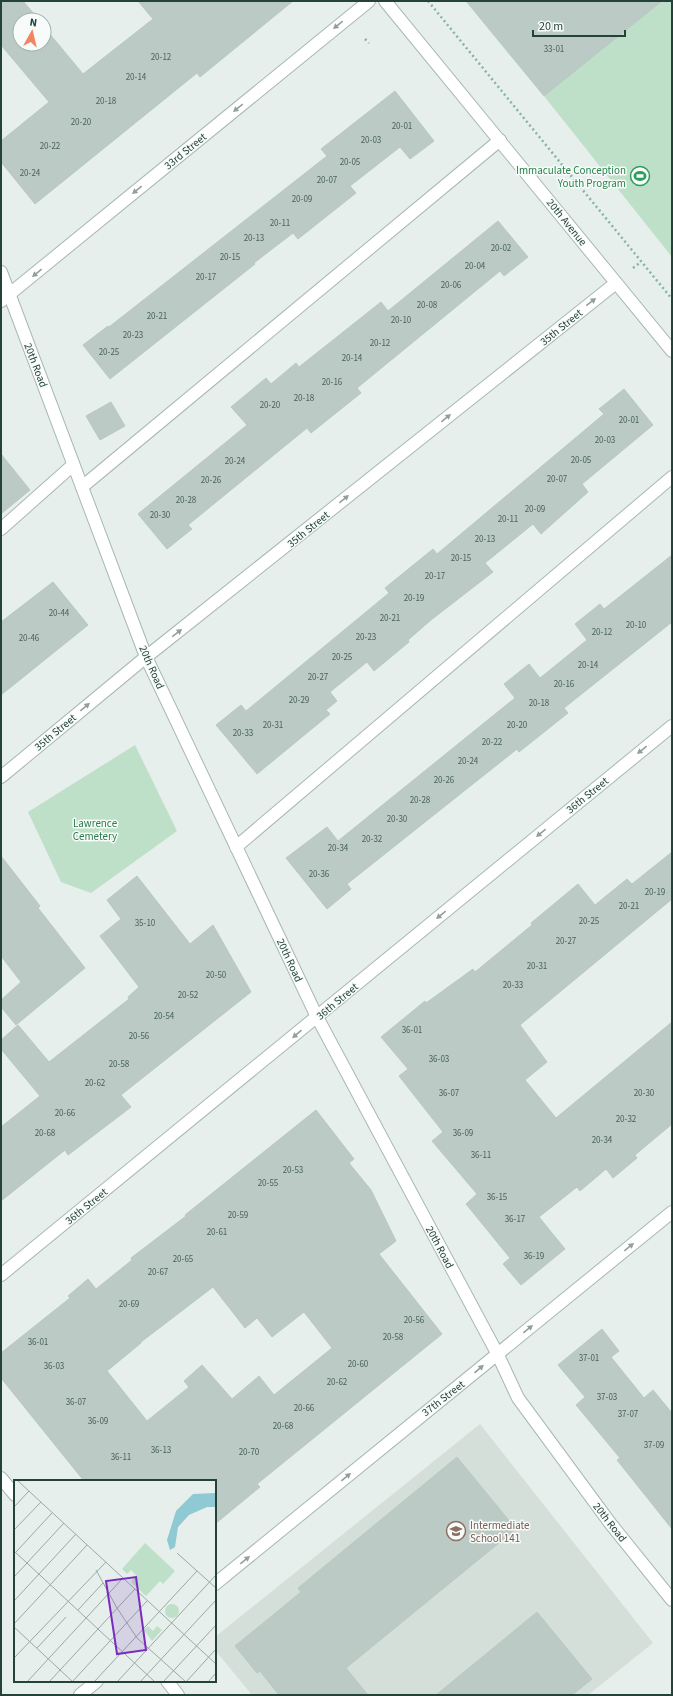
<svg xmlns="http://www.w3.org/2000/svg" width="673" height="1696" font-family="'Source Sans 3',sans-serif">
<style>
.built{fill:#d4dfda}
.green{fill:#bfe0c8}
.building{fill:#bbcac4;stroke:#b8c9c2;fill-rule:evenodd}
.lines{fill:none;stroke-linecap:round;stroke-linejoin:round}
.lane-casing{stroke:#a8b8b2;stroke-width:14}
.street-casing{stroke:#a8b8b2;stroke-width:14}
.path{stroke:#86b3a5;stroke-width:2.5;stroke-dasharray:2 3;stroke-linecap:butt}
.lane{stroke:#fff;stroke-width:12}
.street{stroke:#fff;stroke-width:12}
.oneway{fill:#92a09c}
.labels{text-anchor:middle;stroke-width:3;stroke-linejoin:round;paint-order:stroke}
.number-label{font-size:9px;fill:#4a645c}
.street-label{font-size:11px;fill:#24423a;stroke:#f7fbf9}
.leisure-label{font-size:11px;fill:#27864d;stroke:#f7fbf9;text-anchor:end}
.park-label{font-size:11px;fill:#2d7a4b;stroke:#f7fbf9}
.education-label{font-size:11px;fill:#785e54;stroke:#f7fbf9;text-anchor:start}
.inset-road{fill:none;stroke:#98aaa4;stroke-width:1}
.view{fill:#7b2cbf;fill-opacity:0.15;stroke:#7b2cbf;stroke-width:2}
.inset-edge{fill:none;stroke:#24423a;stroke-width:2}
</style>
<rect width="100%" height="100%" fill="#e6efeb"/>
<polygon class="built" points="480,1424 653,1643 588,1695 252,1695 215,1650 215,1637"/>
<g class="green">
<polygon points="662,1 672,1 672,257 544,96"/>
<polygon points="135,745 177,831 91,893 61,882 28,812"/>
</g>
<g class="building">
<polygon points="1,1 23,1 39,20 20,20 20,44 44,44 44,27 83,74 153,19 138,1 293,1 200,77 197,73 35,204 1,162 1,141 49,102 1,45"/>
<polygon points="466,1 662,1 544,96"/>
<polygon points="395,91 434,141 410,159 400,147 350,186 356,193 298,239 293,233 254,263 255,264 110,379 83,345 108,326 109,327 327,156 321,149"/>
<polygon points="498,221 528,257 504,276 500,271 357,388 361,393 311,433 307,428 188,525 192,529 167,549 138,514 247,425 231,407 266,378 271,384 296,363 299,367 381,302 388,311"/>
<polygon points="624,389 653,425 582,484 588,492 541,534 533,524 485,563 493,572 431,620 408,640 409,642 374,671 367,662 330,692 337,701 326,710 330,714 257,774 216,725 241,705 246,711 389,593 385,588 433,549 437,554 604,414 599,409"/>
<polygon points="111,402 125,426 100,440 86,416"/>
<polygon points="1,454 30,490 1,514"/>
<polygon points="672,555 672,622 564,708 568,713 519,752 517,749 347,884 351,889 327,909 286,858 327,827 338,841 515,698 504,684 529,664 540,678 587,640 575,624 600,604 604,609"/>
<polygon points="53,582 88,625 1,695 1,622"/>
<polygon points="672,852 672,899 520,1025 547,1062 525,1080 556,1118 672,1022 672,1124 635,1155 637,1158 613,1178 606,1169 580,1191 577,1187 539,1217 565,1249 521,1285 503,1264 510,1258 466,1204 477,1194 432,1141 443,1132 399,1076 408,1069 381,1037 425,1001 426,1003 473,969 475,972 532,925 531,923 578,884 595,905 627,879 632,884"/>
<polygon points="1,856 40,906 38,908 85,968 16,1025 1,1007 1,1000 21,982 1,956"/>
<polygon points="137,876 190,944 213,925 251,992 121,1095 131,1107 68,1155 65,1150 1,1201 1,1127 40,1096 1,1049 1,1040 18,1025 49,1062 129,999 128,997 139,987 100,936 121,919 107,900"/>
<path d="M316 1110 354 1159 349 1163 371 1190 396 1241 379 1254 442 1334 257 1484 260 1487 215 1524V1481H84L1 1378V1353L70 1298 68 1296 88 1279 96 1289 132 1260 131 1258 186 1216 185 1215ZM213 1287 245 1328 257 1318 272 1337 304 1312 332 1348 274 1395 259 1376 232 1399 202 1365 184 1381 189 1387 147 1421 107 1371 141 1343V1342Z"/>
<polygon points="602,1329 619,1351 611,1357 644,1398 653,1390 672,1413 672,1529 617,1460 620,1458 576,1405 585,1397 558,1365"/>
<polygon points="457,1457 516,1529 346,1668 368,1695 279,1695 260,1671 257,1673 235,1646 301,1592 298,1588"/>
<polygon points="537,1612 592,1679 572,1695 436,1695"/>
</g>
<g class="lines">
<defs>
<g id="lane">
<polyline points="82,487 500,140"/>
<polyline points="1,529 73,465"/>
<polyline points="236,847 672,477"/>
</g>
<g id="street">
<polyline points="385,1 672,351"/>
<polyline points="1,272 146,657 317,1017 497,1353 518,1398 610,1523 672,1600"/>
<polyline points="1,301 369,1"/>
<polyline points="1,777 146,657 616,283"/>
<polyline points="1,1275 672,726"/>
<polyline points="1,1478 15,1495"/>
<polyline points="215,1584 672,1212"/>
<polyline points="167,1681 178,1695"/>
<polyline points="80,1695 97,1681"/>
</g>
</defs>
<use href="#lane" class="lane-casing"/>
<use href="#street" class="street-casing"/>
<g class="path">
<polyline points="428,1 672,299"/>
<polyline points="365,39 369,43"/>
<polyline points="633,268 641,262"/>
</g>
<use href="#lane" class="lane"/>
<use href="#street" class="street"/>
</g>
<defs><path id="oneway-solid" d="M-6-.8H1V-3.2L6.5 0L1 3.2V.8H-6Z"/></defs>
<g class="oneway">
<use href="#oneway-solid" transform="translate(338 25) rotate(141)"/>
<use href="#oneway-solid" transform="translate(238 108) rotate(141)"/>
<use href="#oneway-solid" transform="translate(137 190) rotate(141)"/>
<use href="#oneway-solid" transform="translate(37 273) rotate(141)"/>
<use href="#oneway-solid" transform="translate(591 302) rotate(-38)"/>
<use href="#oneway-solid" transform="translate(446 418) rotate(-39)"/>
<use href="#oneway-solid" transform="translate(344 499) rotate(-39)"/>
<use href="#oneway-solid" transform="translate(177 633) rotate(-38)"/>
<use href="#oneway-solid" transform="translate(85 707) rotate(-40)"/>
<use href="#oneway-solid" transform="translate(642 750) rotate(141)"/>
<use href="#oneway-solid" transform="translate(541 833) rotate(141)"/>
<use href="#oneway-solid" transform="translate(441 915) rotate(141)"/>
<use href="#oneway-solid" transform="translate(297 1034) rotate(140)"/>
<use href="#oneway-solid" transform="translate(629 1247) rotate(-39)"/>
<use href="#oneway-solid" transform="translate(528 1329) rotate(-39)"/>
<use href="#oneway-solid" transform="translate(479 1369) rotate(-41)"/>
<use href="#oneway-solid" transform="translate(346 1477) rotate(-39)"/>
<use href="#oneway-solid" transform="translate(245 1560) rotate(-39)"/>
</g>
<defs>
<symbol id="stadium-ring" viewBox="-11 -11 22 22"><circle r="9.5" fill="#f7fbf9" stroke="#2e9e5b" stroke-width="1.5"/><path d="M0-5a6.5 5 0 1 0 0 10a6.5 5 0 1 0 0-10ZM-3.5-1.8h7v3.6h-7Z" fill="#2e9e5b"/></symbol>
<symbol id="school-ring" viewBox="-11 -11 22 22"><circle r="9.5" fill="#f7fbf9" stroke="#8d6e63" stroke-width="1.5"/><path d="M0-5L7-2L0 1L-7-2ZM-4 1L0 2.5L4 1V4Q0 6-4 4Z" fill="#8d6e63"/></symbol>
</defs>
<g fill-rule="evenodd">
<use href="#stadium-ring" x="629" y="165" width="22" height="22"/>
<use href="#school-ring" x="445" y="1520" width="22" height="22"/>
</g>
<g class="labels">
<g class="number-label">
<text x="554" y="52">33-01</text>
<text x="161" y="60">20-12</text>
<text x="136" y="80">20-14</text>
<text x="106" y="104">20-18</text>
<text x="81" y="125">20-20</text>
<text x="402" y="129">20-01</text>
<text x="371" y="143">20-03</text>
<text x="50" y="149">20-22</text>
<text x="350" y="165">20-05</text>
<text x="30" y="176">20-24</text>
<text x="327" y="183">20-07</text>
<text x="302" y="202">20-09</text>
<text x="280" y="226">20-11</text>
<text x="254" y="241">20-13</text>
<text x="501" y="251">20-02</text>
<text x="230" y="260">20-15</text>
<text x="475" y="269">20-04</text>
<text x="206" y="280">20-17</text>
<text x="451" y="288">20-06</text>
<text x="427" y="308">20-08</text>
<text x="157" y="319">20-21</text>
<text x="401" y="323">20-10</text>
<text x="133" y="338">20-23</text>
<text x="380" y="346">20-12</text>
<text x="109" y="355">20-25</text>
<text x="352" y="361">20-14</text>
<text x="332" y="385">20-16</text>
<text x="304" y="401">20-18</text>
<text x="270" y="408">20-20</text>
<text x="629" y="423">20-01</text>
<text x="605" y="443">20-03</text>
<text x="581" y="463">20-05</text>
<text x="235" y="464">20-24</text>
<text x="557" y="482">20-07</text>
<text x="211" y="483">20-26</text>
<text x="186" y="503">20-28</text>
<text x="535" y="512">20-09</text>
<text x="160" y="518">20-30</text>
<text x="508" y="522">20-11</text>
<text x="485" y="542">20-13</text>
<text x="461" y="561">20-15</text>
<text x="435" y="579">20-17</text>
<text x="414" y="601">20-19</text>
<text x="59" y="616">20-44</text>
<text x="390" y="621">20-21</text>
<text x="636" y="628">20-10</text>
<text x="602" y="635">20-12</text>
<text x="366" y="640">20-23</text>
<text x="29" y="641">20-46</text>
<text x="342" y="660">20-25</text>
<text x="588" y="668">20-14</text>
<text x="318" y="680">20-27</text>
<text x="564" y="687">20-16</text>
<text x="299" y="703">20-29</text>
<text x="539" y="706">20-18</text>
<text x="273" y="728">20-31</text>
<text x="517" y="728">20-20</text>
<text x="243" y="736">20-33</text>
<text x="492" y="745">20-22</text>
<text x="468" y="764">20-24</text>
<text x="444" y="783">20-26</text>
<text x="420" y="803">20-28</text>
<text x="397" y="822">20-30</text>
<text x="372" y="842">20-32</text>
<text x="338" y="851">20-34</text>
<text x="319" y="877">20-36</text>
<text x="655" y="895">20-19</text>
<text x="629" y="909">20-21</text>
<text x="589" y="924">20-25</text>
<text x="145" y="926">35-10</text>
<text x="566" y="944">20-27</text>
<text x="537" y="969">20-31</text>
<text x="216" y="978">20-50</text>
<text x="513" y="988">20-33</text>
<text x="188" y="998">20-52</text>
<text x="164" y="1019">20-54</text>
<text x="412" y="1033">36-01</text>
<text x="139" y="1039">20-56</text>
<text x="439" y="1062">36-03</text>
<text x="119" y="1067">20-58</text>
<text x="95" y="1086">20-62</text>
<text x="449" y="1096">36-07</text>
<text x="644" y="1096">20-30</text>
<text x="65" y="1116">20-66</text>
<text x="626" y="1122">20-32</text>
<text x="45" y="1136">20-68</text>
<text x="463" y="1136">36-09</text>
<text x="602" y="1143">20-34</text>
<text x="481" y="1158">36-11</text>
<text x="293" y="1173">20-53</text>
<text x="268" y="1186">20-55</text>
<text x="497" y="1200">36-15</text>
<text x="238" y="1218">20-59</text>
<text x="515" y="1222">36-17</text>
<text x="217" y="1235">20-61</text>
<text x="534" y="1259">36-19</text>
<text x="183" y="1262">20-65</text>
<text x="158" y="1275">20-67</text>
<text x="129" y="1307">20-69</text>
<text x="414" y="1323">20-56</text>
<text x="393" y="1340">20-58</text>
<text x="38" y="1345">36-01</text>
<text x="589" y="1361">37-01</text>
<text x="358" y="1367">20-60</text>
<text x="54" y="1369">36-03</text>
<text x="337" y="1385">20-62</text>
<text x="607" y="1400">37-03</text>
<text x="76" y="1405">36-07</text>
<text x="304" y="1411">20-66</text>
<text x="628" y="1417">37-07</text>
<text x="98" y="1424">36-09</text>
<text x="283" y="1429">20-68</text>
<text x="654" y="1448">37-09</text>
<text x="161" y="1453">36-13</text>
<text x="249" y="1455">20-70</text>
<text x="121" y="1460">36-11</text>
</g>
<g class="street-label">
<text transform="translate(185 151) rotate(-39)" y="4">33rd Street</text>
<text transform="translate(567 222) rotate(51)" y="4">20th Avenue</text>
<text transform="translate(561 327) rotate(-39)" y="4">35th Street</text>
<text transform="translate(36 365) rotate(69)" y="4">20th Road</text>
<text transform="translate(308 529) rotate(-39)" y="4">35th Street</text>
<text transform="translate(152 667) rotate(66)" y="4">20th Road</text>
<text transform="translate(55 732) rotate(-40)" y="4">35th Street</text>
<text transform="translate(587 795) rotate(-39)" y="4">36th Street</text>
<text transform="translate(290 960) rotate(65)" y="4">20th Road</text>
<text transform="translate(337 1001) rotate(-40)" y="4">36th Street</text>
<text transform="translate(86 1206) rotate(-39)" y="4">36th Street</text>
<text transform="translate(440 1247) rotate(62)" y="4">20th Road</text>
<text transform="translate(443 1398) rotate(-38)" y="4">37th Street</text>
<text transform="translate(610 1522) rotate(52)" y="4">20th Road</text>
</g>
<g class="leisure-label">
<text x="626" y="174">Immaculate Conception<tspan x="626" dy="13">Youth Program</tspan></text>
</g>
<g class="park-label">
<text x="95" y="827">Lawrence<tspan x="95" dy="13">Cemetery</tspan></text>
</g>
<g class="education-label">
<text x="470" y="1529">Intermediate<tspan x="470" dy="13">School 141</tspan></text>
</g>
</g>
<g transform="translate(14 1480)">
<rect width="202" height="202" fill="#e6efeb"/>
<path d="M131 63 161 91 149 104 146 101 132 116 117 102 122 95 117 90 113 94 108 89ZM151 131a7 7 0 1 1 14 0a7 7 0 1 1-14 0ZM134 146 139 151 143 146 148 150 138 161 130 150Z" fill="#bfe0c8"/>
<path d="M202 13V27H193L175 35 164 47 161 67 156 70 153 60 162 31 179 14Z" fill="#8ec9d4"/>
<path class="inset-road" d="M3 0 202 184M0 27 15 11M0 50 27 22M0 71 141 202M2 72 38 33M163 73 202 108M82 90 103 128 123 158 172 202M0 97 50 43M0 121 62 54M64 130 89 103M0 144 73 65M0 147 59 202M23 168 52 137M0 178 92 82M13 202 109 98M35 202 121 109M58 202 133 121M80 202 183 91M103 202 202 95M126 202 202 120M149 202 202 145M172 202 202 169M194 202 202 193"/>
<path class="view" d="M122 97 132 170 103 174 92 101Z"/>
<rect width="202" height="202" class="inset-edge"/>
</g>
<rect width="673" height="1696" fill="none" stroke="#24423a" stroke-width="4"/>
<g transform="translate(32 32) rotate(8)"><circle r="19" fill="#f7fbf9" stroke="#a3b1ad"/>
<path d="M0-3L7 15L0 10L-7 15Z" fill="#f4845f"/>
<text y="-6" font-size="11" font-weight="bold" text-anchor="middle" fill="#24423a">N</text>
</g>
<path d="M533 30v6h92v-6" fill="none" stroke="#24423a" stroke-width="2"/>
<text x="539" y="30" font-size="12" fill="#24423a" stroke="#f7fbf9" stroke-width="3" paint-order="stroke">20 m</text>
</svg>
